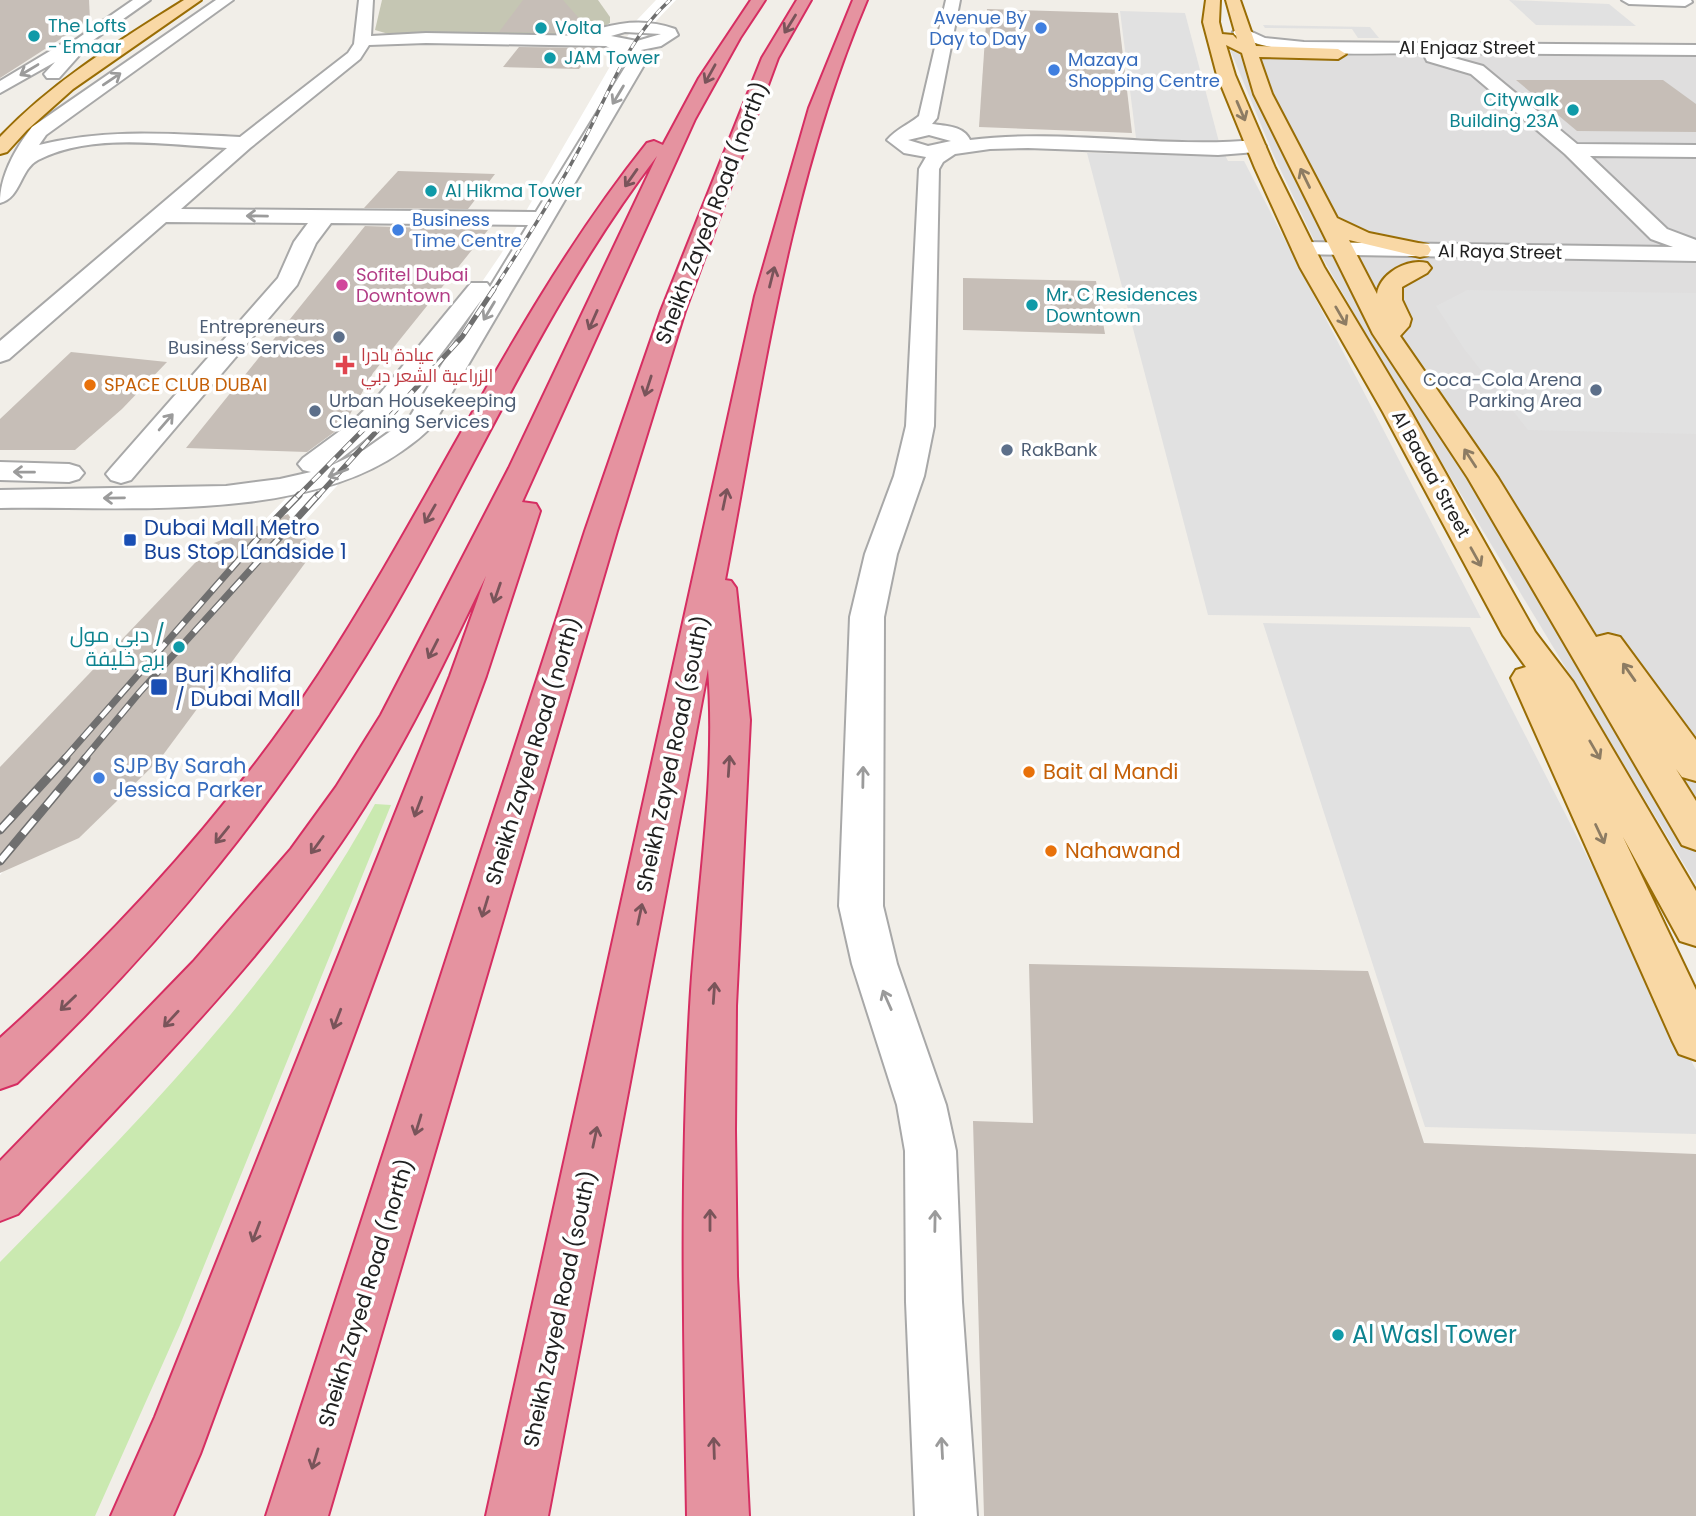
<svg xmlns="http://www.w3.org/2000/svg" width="1696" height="1516" font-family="Poppins,Cairo,sans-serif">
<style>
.residential{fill:#dfdede}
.construction{fill:#c5c6b3}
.grass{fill:#cae9b0}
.parking{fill:#e1e1e1}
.pier{fill:#fff}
.building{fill:#c6beb7}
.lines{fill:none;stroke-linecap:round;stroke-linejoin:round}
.minor-casing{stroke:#a8a8a8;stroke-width:4}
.major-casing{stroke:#996d05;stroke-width:4}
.highway-casing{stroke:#d62e62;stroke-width:4}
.minor{fill:#fff;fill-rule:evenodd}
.major{fill:#f9d8a5;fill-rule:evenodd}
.highway{fill:#e593a0;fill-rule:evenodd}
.rail-far3-casing{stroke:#6f6f6f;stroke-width:3.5}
.rail-far2-casing{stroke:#6f6f6f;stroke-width:5}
.rail-far1-casing{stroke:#6f6f6f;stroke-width:7}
.rail-casing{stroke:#6f6f6f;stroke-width:9}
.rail-far3{stroke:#fff;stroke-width:2.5;stroke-dasharray:7;stroke-linecap:butt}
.rail-far2{stroke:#fff;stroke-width:3.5;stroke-dasharray:11;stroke-linecap:butt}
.rail-far1{stroke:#fff;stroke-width:4.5;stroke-dasharray:14;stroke-linecap:butt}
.rail{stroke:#fff;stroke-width:6;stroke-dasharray:18;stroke-linecap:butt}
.oneway{stroke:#79545a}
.oneway2{stroke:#9b9b9b}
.oneway3{stroke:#8d7c63}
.culture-dot{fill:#0f9aa8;stroke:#fff;stroke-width:2.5}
.shop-dot{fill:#3f7fe0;stroke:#fff;stroke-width:2.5}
.hotel-dot{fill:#d1479c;stroke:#fff;stroke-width:2.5}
.service-dot{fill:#5c6f8a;stroke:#fff;stroke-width:2.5}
.health-dot{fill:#e0444e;stroke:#fff;stroke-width:2.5}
.food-dot{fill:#e8710a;stroke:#fff;stroke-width:2.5}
.transit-dot{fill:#1a4fb4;stroke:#fff;stroke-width:2.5}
.labels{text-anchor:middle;stroke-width:7;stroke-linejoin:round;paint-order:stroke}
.far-shop-label{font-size:18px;fill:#366cbe;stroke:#fff;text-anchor:start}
.far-culture-label{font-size:18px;fill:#0d838f;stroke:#fff;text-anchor:start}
.far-street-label{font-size:18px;fill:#212121;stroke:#fff}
.far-hotel-label{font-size:18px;fill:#b23c85;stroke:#fff;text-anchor:start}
.far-service-label{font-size:18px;fill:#4e5e75;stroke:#fff;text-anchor:end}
.far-health-label{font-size:18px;fill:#be3a42;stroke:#fff;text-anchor:start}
.far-food-label{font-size:18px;fill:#c56008;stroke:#fff;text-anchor:start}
.street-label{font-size:21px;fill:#212121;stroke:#fff}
.transit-label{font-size:21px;fill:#164399;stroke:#fff;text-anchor:start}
.culture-label{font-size:21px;fill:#0d838f;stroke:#fff;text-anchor:end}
.shop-label{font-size:21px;fill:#366cbe;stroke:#fff;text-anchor:start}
.food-label{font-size:21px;fill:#c56008;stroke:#fff;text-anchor:start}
.near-culture-label{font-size:24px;fill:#0d838f;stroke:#fff;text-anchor:start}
</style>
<rect width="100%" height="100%" fill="#f1eee8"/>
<polygon class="residential" points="1229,47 1696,54 1696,884 1389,375 1321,255 1273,154"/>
<polygon class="construction" points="382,0 598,0 610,17 610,23 593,32 554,37 392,35 375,30"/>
<path class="grass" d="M375 804 391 805 180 1325 95 1516H0V1262C139 1121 280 980 375 804Z"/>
<g class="parking">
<polygon points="1509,0 1609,4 1636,26 1536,25"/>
<polygon points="1120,11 1185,13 1219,142 1136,138"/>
<polygon points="1263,25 1370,27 1379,38 1358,38 1352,29 1265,28"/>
<polygon points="1087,153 1225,155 1228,161 1244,161 1481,618 1208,615"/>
<polygon points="1467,290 1696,293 1696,434 1528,430 1465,350 1436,306"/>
<polygon points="1263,623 1470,627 1696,1070 1696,1134 1425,1127"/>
</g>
<polygon class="pier" points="656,0 676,0 656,21 630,62 589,153 534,255 475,334 295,532 0,875 0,820 254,531 447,333 501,254 637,20"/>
<g class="building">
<polygon points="0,0 89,0 90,20 0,78"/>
<polygon points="523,0 563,0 592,33 499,32"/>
<polygon points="987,9 1118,13 1132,133 979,127"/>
<polygon points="519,47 595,48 579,69 503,67"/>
<polygon points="1516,80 1663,80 1696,104 1696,132 1577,131"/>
<polygon points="398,171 495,174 468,209 364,208"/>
<polygon points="365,226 488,230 373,373 344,425 307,452 186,448"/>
<polygon points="963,278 1096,281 1105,334 963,330"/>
<polygon points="71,352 167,362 122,409 75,450 0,450 0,419"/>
<polygon points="288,514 314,551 160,759 79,838 0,873 0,767 214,543"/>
<polygon points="1029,964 1368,971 1424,1143 1696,1154 1696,1516 984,1516 973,1121 1033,1123"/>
</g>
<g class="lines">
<defs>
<g id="minor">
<polygon points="133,0 150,0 92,41 59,78 47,78 44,74 55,62 0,93 0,81 65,42 74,41"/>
<path d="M216 0H233L46 135 39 145C106 128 172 134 240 137L348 53 354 44 359 0H373L371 36 426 33 595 36 601 28C627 21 650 20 675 29L678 35 661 46 641 50 646 59 644 65 434 423C426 434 413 443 402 451 301 523 120 506 0 508V490L226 486 280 479 311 472 303 470 298 464 303 458 352 422 374 401 471 283H487L490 287 528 225 331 223 316 243 297 285 131 480 121 483 111 480 106 474 111 468 278 278 294 242 308 223 166 222 9 359 0 362V341L227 148C167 145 93 132 38 160 20 169 21 198 0 203 0 176 15 149 32 127ZM625 32 661 34 637 41 611 36ZM426 43 606 46 630 59 536 212 181 209 250 148 360 59 369 45ZM482 299 409 418 364 450 330 466C395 423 436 360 482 299Z"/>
<path d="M946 0H960L937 118 932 124C946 126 964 126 970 140 1065 128 1161 149 1256 140L1266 146 1256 152 1218 155 1028 148 990 149 955 154 943 162 939 169 934 426 924 476 897 554 884 617 883 906 897 964 946 1105 956 1151 962 1302 977 1516H915L906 1302 905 1151 897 1105 852 964 839 906 850 617 865 554 894 476 906 426 919 169 926 157 904 153 887 140C896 129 908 125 919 116ZM929 135 951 141 928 146 908 140Z"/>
<polygon points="1622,0 1691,0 1692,2 1685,6 1629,4"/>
<path d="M1241 27 1265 38 1304 42 1696 45V55L1436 53 1483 66 1577 144 1696 145V157L1590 156 1667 229 1696 240V261L1295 254 1292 249 1295 244 1303 242 1673 247 1651 239 1565 154 1471 74 1427 61 1425 57 1430 53C1372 52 1287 61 1235 35L1233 32Z"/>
<polygon points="0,462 69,464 79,467 84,473 79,479 69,482 0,480"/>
</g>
<g id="major">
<path d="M184 0H201L73 89 27 130 7 152 0 154V137C53 81 119 41 184 0Z"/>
<path d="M1206 0H1220L1219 22 1222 34 1233 35 1237 39 1226 0H1240L1256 46 1338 49 1346 54 1338 59 1259 57 1272 94 1337 218 1369 233 1428 245 1431 250 1428 255 1420 257 1349 240 1377 294C1380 273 1408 258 1427 263L1431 268 1427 273 1402 287V300L1411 319 1409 326 1400 336 1498 478 1596 637 1608 634 1620 637 1696 740V781L1682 777 1676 769 1696 801V850L1682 845 1468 478 1373 334 1254 94 1242 53 1226 45 1235 75 1275 168 1324 267 1411 412 1535 632 1573 682 1696 891V946L1680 941 1623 837 1696 990V1060L1679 1054 1672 1040 1511 678 1516 670 1526 667 1503 635 1383 412 1300 267 1255 168 1217 75 1203 22Z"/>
</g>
<g id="highway">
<path d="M751 0H765L740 38 695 119 522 502 536 504 540 511 486 676 200 1454 173 1516H111L155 1417 450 676 486 576C448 654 412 732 365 806 270 957 138 1083 18 1214L0 1221V1161L193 962 291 849 336 787 381 715 509 468 657 156C550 295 477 466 388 618 284 795 166 941 17 1083L0 1089V1038C120 930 230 809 319 674 433 500 517 306 647 143L654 141 663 145 699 78Z"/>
<polygon points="797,0 811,0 778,58 685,311 617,531 328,1516 266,1516 585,531 661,311 762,58"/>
<path d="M853 0H867C789 183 762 385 725 580L731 581 736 588 750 720 736 1006 735 1130 737 1276 749 1516H687C684 1346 680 1177 690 1007 696 895 717 781 708 669L548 1516H486L755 296 809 108Z"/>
</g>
</defs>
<use href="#minor" class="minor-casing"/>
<use href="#major" class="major-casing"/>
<use href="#highway" class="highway-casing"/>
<use href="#minor" class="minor"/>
<use href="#major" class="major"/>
<use href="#highway" class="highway"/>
<defs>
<path id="rail-far3" d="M493 291C525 241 557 192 584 140 610 91 628 38 670 0"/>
<g id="rail-far2">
<polyline points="297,497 364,429"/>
<polyline points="317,497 462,337 494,289"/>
</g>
<g id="rail-far1">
<polyline points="64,759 266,529 299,495"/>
<polyline points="84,759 139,693 318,495"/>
</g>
<g id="rail">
<polyline points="0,830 66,758"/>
<polyline points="0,861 86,758"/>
</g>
</defs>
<use href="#rail-far3" class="rail-far3-casing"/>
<use href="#rail-far2" class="rail-far2-casing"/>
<use href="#rail-far1" class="rail-far1-casing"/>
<use href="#rail" class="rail-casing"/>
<use href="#rail-far3" class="rail-far3"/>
<use href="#rail-far2" class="rail-far2"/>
<use href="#rail-far1" class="rail-far1"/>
<use href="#rail" class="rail"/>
</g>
<defs><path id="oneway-shaft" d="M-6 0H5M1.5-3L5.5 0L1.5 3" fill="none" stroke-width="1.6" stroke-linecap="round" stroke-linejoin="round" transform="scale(1.75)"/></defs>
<g class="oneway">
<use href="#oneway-shaft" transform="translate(790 24) rotate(122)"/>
<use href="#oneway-shaft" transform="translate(710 74) rotate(119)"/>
<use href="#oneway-shaft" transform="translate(631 178) rotate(125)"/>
<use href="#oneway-shaft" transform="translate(772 277) rotate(-76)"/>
<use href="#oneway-shaft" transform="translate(593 320) rotate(114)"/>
<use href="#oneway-shaft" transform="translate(648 386) rotate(108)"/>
<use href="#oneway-shaft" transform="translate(725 499) rotate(-78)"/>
<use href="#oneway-shaft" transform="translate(430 514) rotate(120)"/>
<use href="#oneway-shaft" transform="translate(497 593) rotate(109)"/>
<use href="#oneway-shaft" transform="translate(433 649) rotate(117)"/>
<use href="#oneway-shaft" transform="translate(729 766) rotate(-86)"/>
<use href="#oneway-shaft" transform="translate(418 807) rotate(111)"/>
<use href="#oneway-shaft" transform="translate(222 835) rotate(129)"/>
<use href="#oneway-shaft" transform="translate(317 845) rotate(126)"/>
<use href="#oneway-shaft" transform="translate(485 907) rotate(107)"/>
<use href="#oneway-shaft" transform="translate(640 914) rotate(-78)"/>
<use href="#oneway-shaft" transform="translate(714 993) rotate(-86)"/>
<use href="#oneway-shaft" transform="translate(68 1003) rotate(136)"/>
<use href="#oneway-shaft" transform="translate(171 1019) rotate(133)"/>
<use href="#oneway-shaft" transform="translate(337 1019) rotate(111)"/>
<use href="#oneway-shaft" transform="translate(418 1125) rotate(107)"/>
<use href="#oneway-shaft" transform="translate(595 1137) rotate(-78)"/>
<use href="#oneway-shaft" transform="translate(710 1220) rotate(-90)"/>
<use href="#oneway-shaft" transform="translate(256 1232) rotate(111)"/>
<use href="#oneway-shaft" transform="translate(714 1448) rotate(-92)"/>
<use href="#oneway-shaft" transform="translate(315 1459) rotate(107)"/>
</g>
<g class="oneway2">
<use href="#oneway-shaft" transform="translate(29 70) rotate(149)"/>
<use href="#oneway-shaft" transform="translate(112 79) rotate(-34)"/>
<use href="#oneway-shaft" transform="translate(618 95) rotate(121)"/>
<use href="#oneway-shaft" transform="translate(257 216) rotate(-179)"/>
<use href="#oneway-shaft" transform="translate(489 311) rotate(121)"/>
<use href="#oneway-shaft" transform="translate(166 422) rotate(-49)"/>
<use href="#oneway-shaft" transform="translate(24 472) rotate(-179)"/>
<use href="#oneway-shaft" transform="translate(338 473) rotate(159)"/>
<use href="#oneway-shaft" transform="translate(114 498) rotate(179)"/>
<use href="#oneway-shaft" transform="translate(863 777) rotate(-89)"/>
<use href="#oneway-shaft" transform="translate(887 1000) rotate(-114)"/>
<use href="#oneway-shaft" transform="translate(935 1221) rotate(-89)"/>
<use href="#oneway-shaft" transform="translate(942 1448) rotate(-93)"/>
</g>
<g class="oneway3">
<use href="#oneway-shaft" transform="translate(1241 111) rotate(67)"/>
<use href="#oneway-shaft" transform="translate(1305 178) rotate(-116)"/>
<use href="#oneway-shaft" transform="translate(1341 316) rotate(60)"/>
<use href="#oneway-shaft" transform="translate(1470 458) rotate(-123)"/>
<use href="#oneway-shaft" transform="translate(1476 557) rotate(61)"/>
<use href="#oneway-shaft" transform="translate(1629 672) rotate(-125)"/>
<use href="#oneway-shaft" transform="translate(1595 750) rotate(60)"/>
<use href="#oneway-shaft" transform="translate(1600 834) rotate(65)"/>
</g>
<g class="culture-dot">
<circle cx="541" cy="28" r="7"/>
<circle cx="34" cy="36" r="7"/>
<circle cx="550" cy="58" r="7"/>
<circle cx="1573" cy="110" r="7"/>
<circle cx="431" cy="191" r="7"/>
<circle cx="1032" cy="305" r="7"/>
<circle cx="179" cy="647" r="7"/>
<circle cx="1338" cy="1335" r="7"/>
</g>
<g class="shop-dot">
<circle cx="1041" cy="28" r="7"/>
<circle cx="1054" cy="70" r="7"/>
<circle cx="398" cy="230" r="7"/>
<circle cx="99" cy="778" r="7"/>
</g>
<circle class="hotel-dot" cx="342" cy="285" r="7"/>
<g class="service-dot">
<circle cx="339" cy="337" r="7"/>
<circle cx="1596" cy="390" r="7"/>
<circle cx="315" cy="411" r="7"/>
<circle cx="1007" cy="450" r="7"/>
</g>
<path class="health-dot" d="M341.5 354.5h7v7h7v7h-7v7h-7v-7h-7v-7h7z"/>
<g class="food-dot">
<circle cx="90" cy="385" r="7"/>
<circle cx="1029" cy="772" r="7"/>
<circle cx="1051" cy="851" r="7"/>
</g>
<g class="transit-dot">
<rect x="123" y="533" width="14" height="14" rx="3.5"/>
<rect x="150" y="678" width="18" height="18" rx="3.5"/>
</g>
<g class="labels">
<g class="far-shop-label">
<text x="1027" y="24" text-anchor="end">Avenue By<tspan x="1027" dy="21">Day to Day</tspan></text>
<text x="1068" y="66">Mazaya<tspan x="1068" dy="21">Shopping Centre</tspan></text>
<text x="412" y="226">Business<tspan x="412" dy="21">Time Centre</tspan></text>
</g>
<g class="far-culture-label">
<text x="48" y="32">The Lofts<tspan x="48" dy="21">- Emaar</tspan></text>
<text x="555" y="34">Volta</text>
<text x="564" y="64">JAM Tower</text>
<text x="1559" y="106" text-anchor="end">Citywalk<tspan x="1559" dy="21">Building 23A</tspan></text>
<text x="445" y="197">Al Hikma Tower</text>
<text x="1046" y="301">Mr. C Residences<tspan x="1046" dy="21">Downtown</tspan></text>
</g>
<g class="far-street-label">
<text x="1467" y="54">Al Enjaaz Street</text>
<text transform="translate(1500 252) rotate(1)" y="6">Al Raya Street</text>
<text transform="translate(1431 474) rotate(61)" y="6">Al Badaa' Street</text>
</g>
<g class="far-hotel-label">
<text x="356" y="281">Sofitel Dubai<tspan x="356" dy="21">Downtown</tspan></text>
</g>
<g class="far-service-label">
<text x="325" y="333">Entrepreneurs<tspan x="325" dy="21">Business Services</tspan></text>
<text x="1582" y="386">Coca-Cola Arena<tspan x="1582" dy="21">Parking Area</tspan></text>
<text x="329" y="407" text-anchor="start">Urban Housekeeping<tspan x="329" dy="21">Cleaning Services</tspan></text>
<text x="1021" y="456" text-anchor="start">RakBank</text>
</g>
<g class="far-health-label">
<text x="361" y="361">عيادة بادرا<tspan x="361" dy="21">الزراعية الشعر دبي</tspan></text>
</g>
<g class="far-food-label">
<text x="104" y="391">SPACE CLUB DUBAI</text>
</g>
<g class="street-label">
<text transform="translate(712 213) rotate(-69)" y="7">Sheikh Zayed Road (north)</text>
<text transform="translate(533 751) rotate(-73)" y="7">Sheikh Zayed Road (north)</text>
<text transform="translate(673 754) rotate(-78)" y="7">Sheikh Zayed Road (south)</text>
<text transform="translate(366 1293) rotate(-73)" y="7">Sheikh Zayed Road (north)</text>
<text transform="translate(560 1309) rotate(-78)" y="7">Sheikh Zayed Road (south)</text>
</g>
<g class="transit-label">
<text x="144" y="535">Dubai Mall Metro<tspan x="144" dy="24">Bus Stop Landside 1</tspan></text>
<text x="175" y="682">Burj Khalifa<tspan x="175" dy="24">/ Dubai Mall</tspan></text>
</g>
<g class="culture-label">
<text x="165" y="642">دبي مول /<tspan x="165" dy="24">برج خليفة</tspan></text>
</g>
<g class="shop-label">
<text x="113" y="773">SJP By Sarah<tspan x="113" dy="24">Jessica Parker</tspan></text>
</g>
<g class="food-label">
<text x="1043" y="779">Bait al Mandi</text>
<text x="1065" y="858">Nahawand</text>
</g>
<g class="near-culture-label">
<text x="1352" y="1343">Al Wasl Tower</text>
</g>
</g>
</svg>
